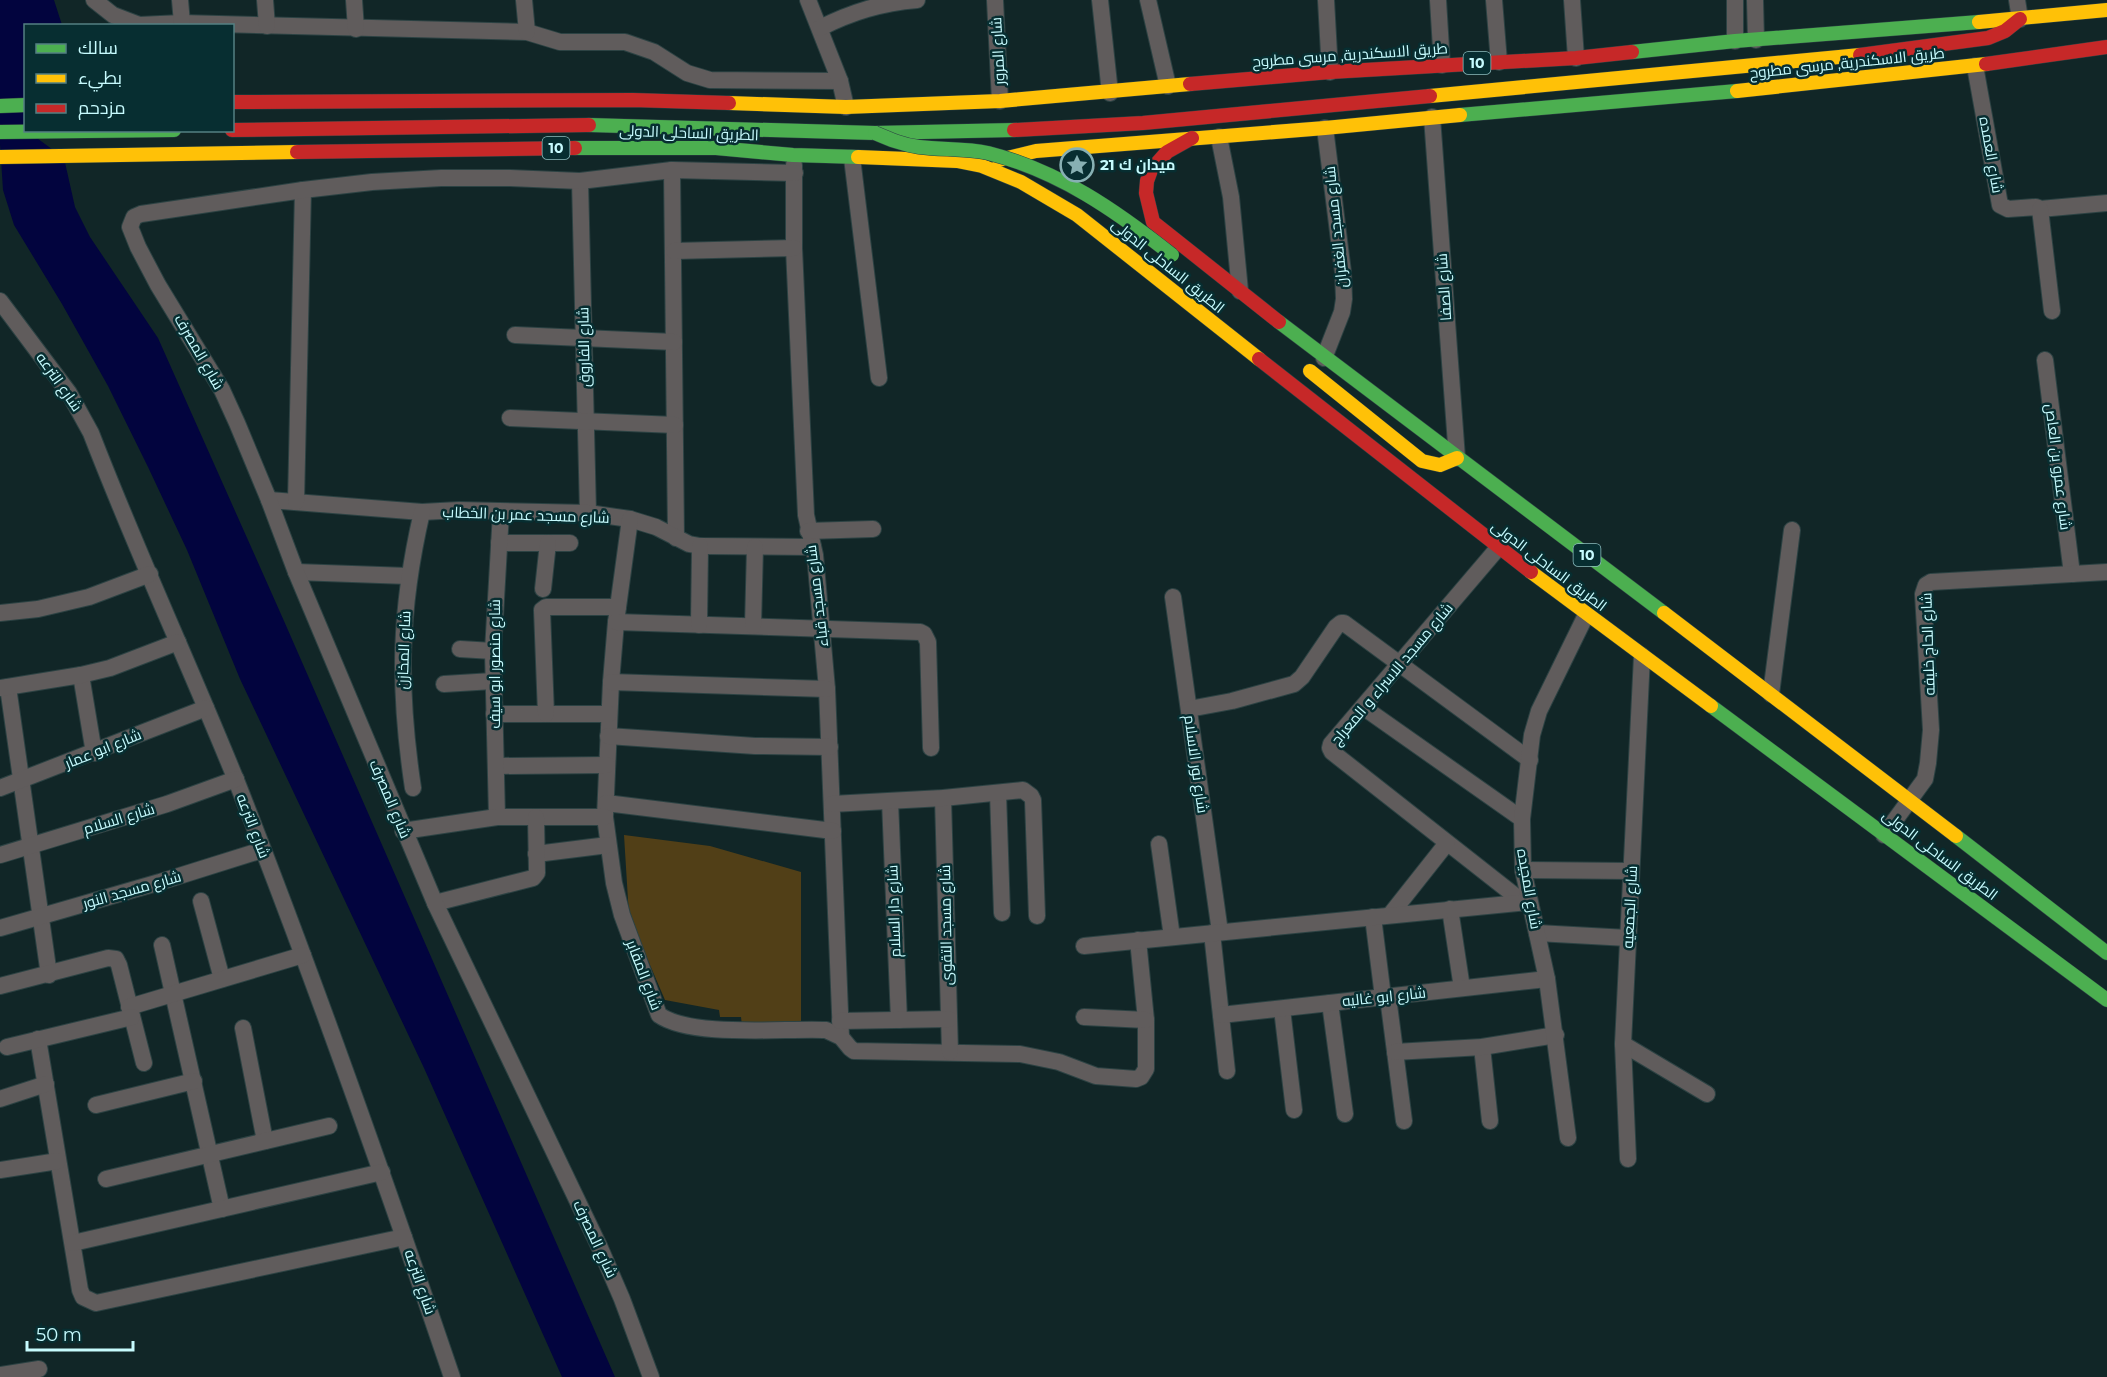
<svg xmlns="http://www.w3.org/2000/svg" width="2107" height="1377" font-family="Montserrat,Cairo,sans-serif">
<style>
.green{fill:#513f17}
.water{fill:#02043e}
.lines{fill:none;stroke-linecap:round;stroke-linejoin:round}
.street-casing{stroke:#2c4243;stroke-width:18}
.fast-casing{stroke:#2c4243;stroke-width:15}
.slow-casing{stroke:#2c4243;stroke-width:15}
.jam-casing{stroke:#2c4243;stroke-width:15}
.street{stroke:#605c5c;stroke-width:16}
.fast{stroke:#4caf50;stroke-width:14}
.slow{stroke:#ffc107;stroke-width:14}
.jam{stroke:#c62828;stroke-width:14}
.fast-bridge-casing{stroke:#2c4243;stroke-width:15;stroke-linecap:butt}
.fast-bridge{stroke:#4caf50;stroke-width:14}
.labels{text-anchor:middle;stroke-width:5;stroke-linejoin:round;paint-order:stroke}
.shield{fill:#072e31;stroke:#8dbec0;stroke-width:1.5}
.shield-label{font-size:14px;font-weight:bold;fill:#c7fbfe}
.street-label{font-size:15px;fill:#c7fbfe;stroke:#072e31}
.poi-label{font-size:15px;font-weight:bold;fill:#c7fbfe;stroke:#072e31;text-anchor:start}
</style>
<rect width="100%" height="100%" fill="#112627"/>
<polygon class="green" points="624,835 710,846 801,872 801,1027 742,1026 741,1017 720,1017 719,1010 665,1000 629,916"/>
<polygon class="water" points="0,0 54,0 62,25 26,26 26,130 64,158 75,207 90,237 158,338 284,621 615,1377 562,1377 424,1068 240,679 187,550 148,467 108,386 62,304 14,225 3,190 0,144"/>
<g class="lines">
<defs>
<g id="street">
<polyline points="94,0 113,15 139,25 182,23 527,32 560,42 625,42 654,52 687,73 710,80 840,81"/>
<polyline points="180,0 182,23"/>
<polyline points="265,0 267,26"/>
<polyline points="354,0 356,29"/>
<polyline points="524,0 527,32"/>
<polyline points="808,0 840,81 846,107"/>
<polyline points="995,0 1000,101"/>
<polyline points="1100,0 1110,93"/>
<polyline points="1148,0 1168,86"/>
<polyline points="1326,0 1330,72"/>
<polyline points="1438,0 1442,65"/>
<polyline points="1494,0 1499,62"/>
<polyline points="1572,0 1576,58"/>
<polyline points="1735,0 1735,41"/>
<polyline points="1755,0 1756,40"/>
<polyline points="2017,0 2020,19"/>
<path d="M820 28C852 12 881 3 917 0"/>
<polyline points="1975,66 2000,205 2008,209 2036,207 2040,209 2107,203"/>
<polyline points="1432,117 1457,458"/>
<polyline points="1219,137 1231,197 1240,291"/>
<polyline points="852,158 879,378"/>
<polyline points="794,165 794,248 806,515 815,555 827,689 841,1037"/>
<polyline points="672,170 676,538"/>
<polyline points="580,181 588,513"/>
<polyline points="2040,209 2052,311"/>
<polyline points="674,251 794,248"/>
<path d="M0 301 69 393 91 433C136 550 189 664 236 780 314 977 384 1177 452 1377"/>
<polyline points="515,335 674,342"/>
<polyline points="1324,358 1342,312 1344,299 1343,272 1325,128"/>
<polyline points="2045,360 2072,574"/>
<polyline points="510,418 675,425"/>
<polyline points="269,500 422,512 459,510 588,513 630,519 656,527 689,544 700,546 813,547"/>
<polyline points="296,502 303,190"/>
<path d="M630 519 616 622 611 682 605 817 614 883 622 915 659 1015C692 1038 785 1028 826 1030L841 1037 850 1048 854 1051 1020 1054 1059 1062 1096 1076 1136 1079 1141 1077 1146 1069V1020L1138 940"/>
<polyline points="808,531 873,529"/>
<polyline points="499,543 570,543"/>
<polyline points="1498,548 1331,744 1330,748 1332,752 1523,902"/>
<polyline points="296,572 408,576"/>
<polyline points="543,589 548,543"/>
<polyline points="1173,597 1220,932"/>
<polyline points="0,613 38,609 89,597 150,574"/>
<polyline points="616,622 920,632 924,634 928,642 931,748"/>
<polyline points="699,625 700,546"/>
<polyline points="753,626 755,547"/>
<polyline points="460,649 493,651"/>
<polyline points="81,675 94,753"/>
<polyline points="611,682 827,689"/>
<polyline points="444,684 493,681"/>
<polyline points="8,687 49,975"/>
<polyline points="0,688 81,675 110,668 178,642"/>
<polyline points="1771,694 1792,530"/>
<polyline points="1363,707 1522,819"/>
<polyline points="1189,709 1232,701 1294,684 1302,677 1336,627 1341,623 1344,623 1530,760"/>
<polyline points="494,714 609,714"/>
<polyline points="546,714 542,610 546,607 618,607"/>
<polyline points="608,736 755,746 830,747"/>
<polyline points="496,766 607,765"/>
<polyline points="0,788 206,708"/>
<path d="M413 788C398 688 399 611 422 512"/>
<polyline points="998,793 1002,913"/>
<polyline points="943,798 950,1052"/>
<polyline points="890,801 899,1020"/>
<polyline points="606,803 833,831"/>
<polyline points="832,804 943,798 1023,790 1031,796 1033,800 1037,916"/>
<polyline points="497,817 493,651 501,512"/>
<polyline points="403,831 497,817 605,817"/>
<polyline points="1884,835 1925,779 1928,763 1931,730 1923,594 1926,585 1931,582 2107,572"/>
<polyline points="1159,844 1172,937"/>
<polyline points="536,854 608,845"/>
<polyline points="0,855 167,804 236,779"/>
<polyline points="1523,870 1631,871"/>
<polyline points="201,901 222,979"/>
<polyline points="435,903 533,878 537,873 536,817"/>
<polyline points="1450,909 1462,988"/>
<polyline points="1390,915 1447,843"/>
<polyline points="1373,917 1383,997"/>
<polyline points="0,928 160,882 262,850"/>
<polyline points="1212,933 1227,1071"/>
<polyline points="1537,933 1628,938"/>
<polyline points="162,945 222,1209"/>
<polyline points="1084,946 1528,902"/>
<polyline points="0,986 108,958 116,959 119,965 144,1063"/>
<polyline points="1388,997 1404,1121"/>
<polyline points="1330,1003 1345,1114"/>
<polyline points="129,1007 303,955"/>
<polyline points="1282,1009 1294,1110"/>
<polyline points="1221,1015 1547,979"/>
<polyline points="1084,1017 1146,1020"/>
<polyline points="840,1021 949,1019"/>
<polyline points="243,1028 265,1141"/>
<polyline points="38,1039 80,1290 83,1297 96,1303 404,1237"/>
<polyline points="1623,1044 1707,1094"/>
<polyline points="7,1047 132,1017"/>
<polyline points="1482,1047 1490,1121"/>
<polyline points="1395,1052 1482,1047 1556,1035"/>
<polyline points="0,1099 46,1084"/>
<polyline points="96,1105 194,1081"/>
<polyline points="1568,1138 1547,979 1523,870 1522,819 1532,735 1539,711 1586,615"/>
<polyline points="1628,1159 1623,1044 1642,656"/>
<polyline points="0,1170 58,1161"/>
<polyline points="106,1179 329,1126"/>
<polyline points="73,1243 382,1172"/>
<polyline points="0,1375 39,1369"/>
<polyline points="651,1377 622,1299 600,1248 435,903 296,572 269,500 237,423 222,390 158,285 138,247 130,227 134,217 141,214 303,190 372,182 441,178 510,178 580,181 672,170 795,173"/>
</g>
<g id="fast">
<polyline points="1632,52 1735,41 1979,22"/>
<polyline points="0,106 26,105"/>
<polyline points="1460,115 1737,91"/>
<polyline points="589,125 875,133 1014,130"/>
<polyline points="0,132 174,130"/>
<polyline points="575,148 716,148 793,155 858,157"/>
<polyline points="1279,322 1664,613"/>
<polyline points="1711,706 2107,1000"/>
<polyline points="1956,836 2107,953"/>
</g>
<g id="slow">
<polyline points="1979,22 2107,10"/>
<polyline points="1737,91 1986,64"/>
<polyline points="1430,96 1860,55"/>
<polyline points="729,103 846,107"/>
<polyline points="846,107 1000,101 1190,84"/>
<polyline points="0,157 297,152"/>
<polyline points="858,157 957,161 982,166 1021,182 1077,215 1259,359"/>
<polyline points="999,160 1036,151 1325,128 1460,115"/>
<polyline points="1310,371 1422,461 1440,465 1457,458"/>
<polyline points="1531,572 1711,706"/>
<polyline points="1664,613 1956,836"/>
</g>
<g id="jam">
<polyline points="1860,55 1988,38 2005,31 2020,19"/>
<polyline points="1986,64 2107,47"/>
<polyline points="1190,84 1330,72 1576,58 1632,52"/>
<polyline points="232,102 633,100 729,103"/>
<polyline points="232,130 589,125"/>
<polyline points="1014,130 1143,123 1430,96"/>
<polyline points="1192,138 1167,152 1151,170 1147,181 1146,193 1153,222 1279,322"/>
<polyline points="297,152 575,148"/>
<polyline points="1259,359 1531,572"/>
</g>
</defs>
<use href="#street" class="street-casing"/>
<use href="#fast" class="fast-casing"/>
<use href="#slow" class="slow-casing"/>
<use href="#jam" class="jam-casing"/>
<use href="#street" class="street"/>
<use href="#fast" class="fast"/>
<use href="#slow" class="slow"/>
<use href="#jam" class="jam"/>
<defs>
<path id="fast-bridge" d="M875 133C889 139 903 145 919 147 942 150 965 148 988 153 1059 171 1115 210 1172 255"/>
</defs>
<use href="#fast-bridge" class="fast-bridge-casing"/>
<use href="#fast-bridge" class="fast-bridge"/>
</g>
<defs>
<symbol id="sight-ring" viewBox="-11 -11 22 22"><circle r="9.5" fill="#072e31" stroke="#87b0b3" stroke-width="1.5"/><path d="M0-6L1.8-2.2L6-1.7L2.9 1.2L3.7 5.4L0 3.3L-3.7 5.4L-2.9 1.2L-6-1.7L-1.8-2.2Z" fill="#87b0b3"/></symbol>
</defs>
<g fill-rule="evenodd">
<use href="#sight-ring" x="1058" y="146" width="38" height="38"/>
</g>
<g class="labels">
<g class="shield">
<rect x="1463.5" y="52" width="27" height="22" rx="4.5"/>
<rect x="542.5" y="137" width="27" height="22" rx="4.5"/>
<rect x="1573.5" y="544" width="27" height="22" rx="4.5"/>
</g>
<g class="shield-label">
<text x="1477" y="68">10</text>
<text x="556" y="153">10</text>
<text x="1587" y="560">10</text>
</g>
<g class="street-label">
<text transform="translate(998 51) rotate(-93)" y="5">شارع المرور</text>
<text transform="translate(1350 55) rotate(-4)" y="5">طريق الاسكندرية, مرسى مطروح</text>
<text transform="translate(1847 63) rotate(-6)" y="5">طريق الاسكندرية, مرسى مطروح</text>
<text transform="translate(689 133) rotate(2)" y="5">الطريق الساحلى الدولى</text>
<text transform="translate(1991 155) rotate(80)" y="5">شارع العمده</text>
<text transform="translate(1336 227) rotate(-96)" y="5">شارع مسجد الغفران</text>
<text transform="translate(1168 266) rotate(39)" y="5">الطريق الساحلى الدولى</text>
<text transform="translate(1444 287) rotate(-94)" y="5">شارع الصفا</text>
<text transform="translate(584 347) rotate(-91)" y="5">شارع الفاروق</text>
<text transform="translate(199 352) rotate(60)" y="5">شارع المصرف</text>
<text transform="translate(59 382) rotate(55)" y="5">شارع الترعه</text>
<text transform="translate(2058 467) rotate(83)" y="5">شارع عمرو بن العاص</text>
<text transform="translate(526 515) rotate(2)" y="5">شارع مسجد عمر بن الخطاب</text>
<text transform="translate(1549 566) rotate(37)" y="5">الطريق الساحلى الدولى</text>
<text transform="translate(817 596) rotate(-97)" y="5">شارع مسجد قباء</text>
<text transform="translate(1928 644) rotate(-92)" y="5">شارع الحاج خليفه</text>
<text transform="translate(404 650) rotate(-88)" y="5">شارع المخازن</text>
<text transform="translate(495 664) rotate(-90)" y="5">شارع منصور ابو سيف</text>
<text transform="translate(1392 674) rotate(-50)" y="5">شارع مسجد الاسراء و المعراج</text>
<text transform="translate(103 749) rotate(-22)" y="5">شارع ابو عمار</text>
<text transform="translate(1196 764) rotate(82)" y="5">شارع نور الاسلام</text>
<text transform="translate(390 799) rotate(67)" y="5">شارع المصرف</text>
<text transform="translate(119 819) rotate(-17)" y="5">شارع السلام</text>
<text transform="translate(253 826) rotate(69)" y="5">شارع الترعه</text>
<text transform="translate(1940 855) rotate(37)" y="5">الطريق الساحلى الدولى</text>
<text transform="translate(1529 889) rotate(80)" y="5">شارع المجيده</text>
<text transform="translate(132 890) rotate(-16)" y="5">شارع مسجد النور</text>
<text transform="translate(1630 907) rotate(-87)" y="5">شارع الجمعيه</text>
<text transform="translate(894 911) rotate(-92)" y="5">شارع دار السلام</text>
<text transform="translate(946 925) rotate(-91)" y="5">شارع مسجد التقوى</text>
<text transform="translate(644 975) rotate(69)" y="5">شارع المقابر</text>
<text transform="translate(1384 997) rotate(-6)" y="5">شارع ابو غاليه</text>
<text transform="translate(595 1239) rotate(65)" y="5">شارع المصرف</text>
<text transform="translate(420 1282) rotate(71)" y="5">شارع الترعه</text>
</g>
<g class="poi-label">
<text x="1100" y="170">ميدان ك 21</text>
</g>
</g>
<rect x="24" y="24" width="210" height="108" fill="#072e31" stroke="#548083" stroke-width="1.5"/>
<rect x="36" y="44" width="30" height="9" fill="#4caf50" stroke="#548083" stroke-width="1.5"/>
<text x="78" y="54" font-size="18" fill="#c7fbfe">سالك</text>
<rect x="36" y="74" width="30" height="9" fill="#ffc107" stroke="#548083" stroke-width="1.5"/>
<text x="78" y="84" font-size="18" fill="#c7fbfe">بطيء</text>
<rect x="36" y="104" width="30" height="9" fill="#c62828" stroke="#548083" stroke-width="1.5"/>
<text x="78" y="114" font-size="18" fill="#c7fbfe">مزدحم</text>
<path d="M27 1341v9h106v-9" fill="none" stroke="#c7fbfe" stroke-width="3"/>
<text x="36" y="1341" font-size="18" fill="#c7fbfe" stroke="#072e31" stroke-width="4.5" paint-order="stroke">50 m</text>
</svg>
